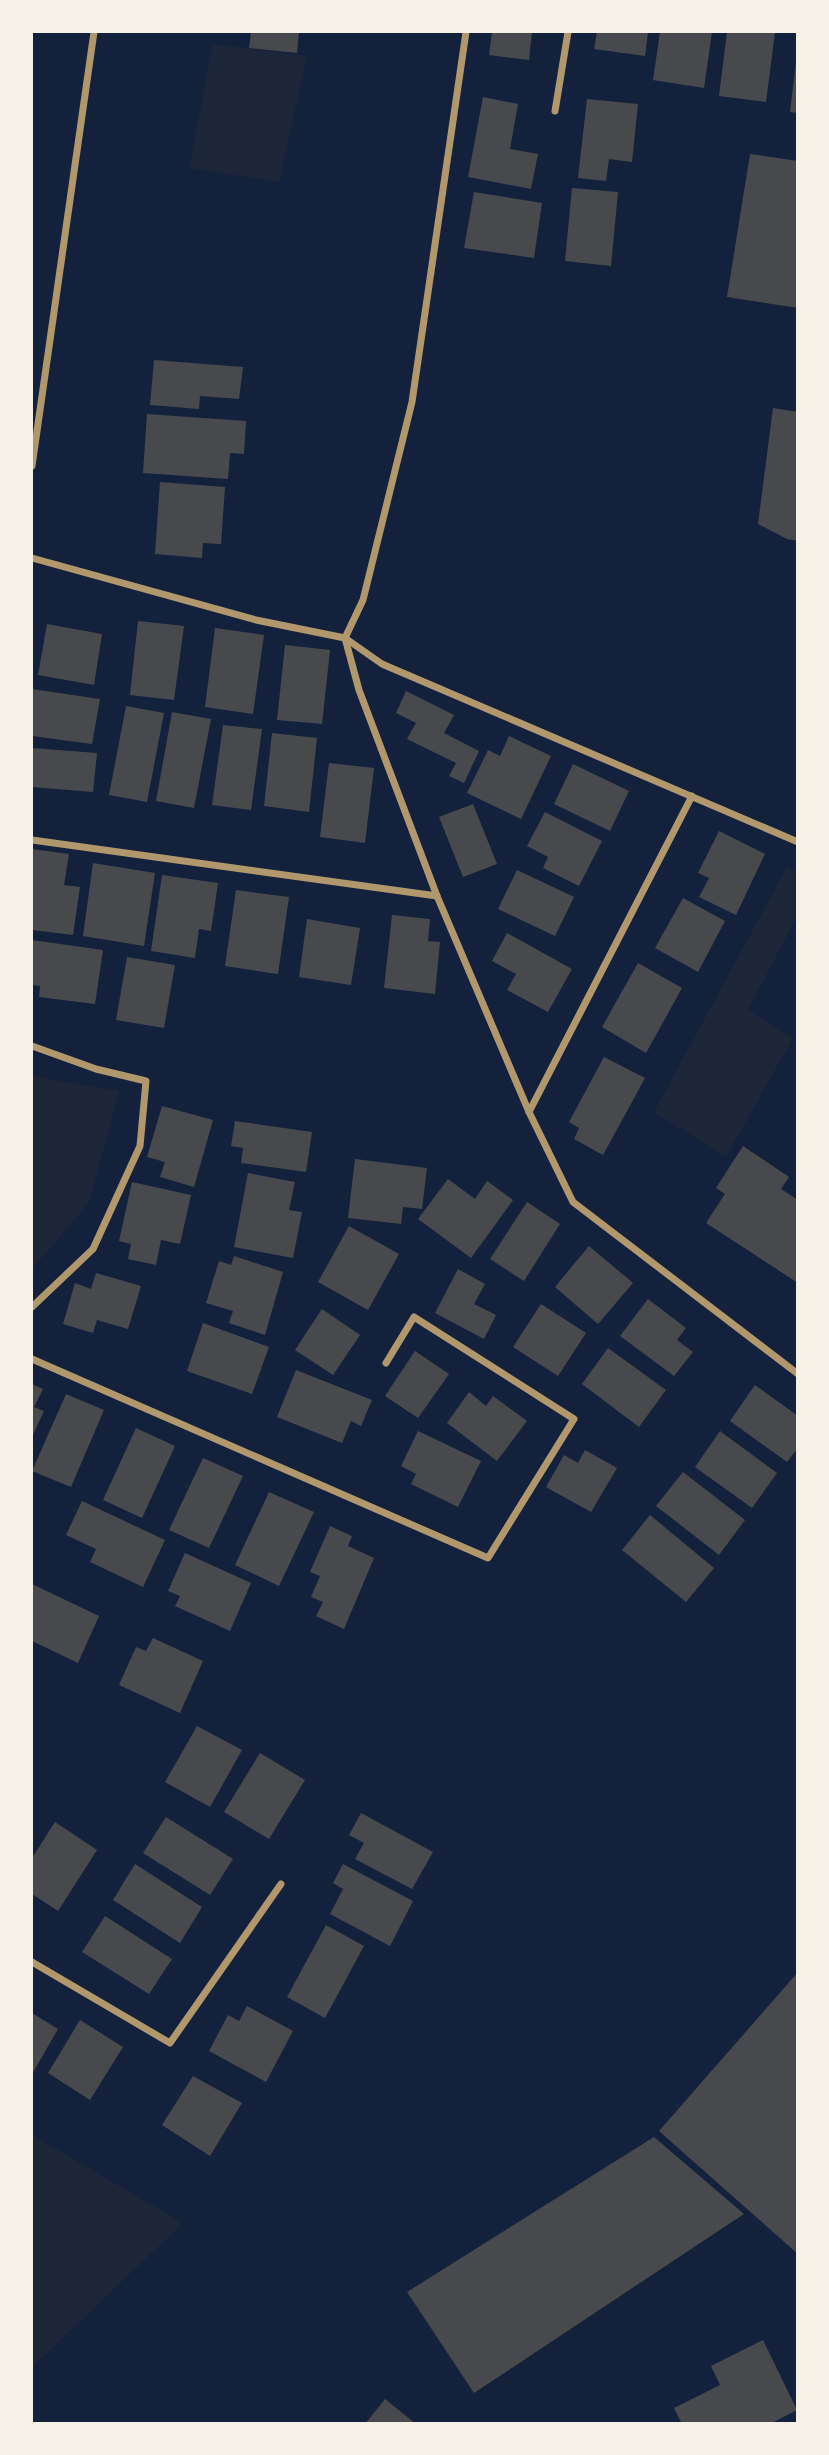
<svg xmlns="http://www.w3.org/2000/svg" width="829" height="2455" font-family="'Zilla Slab',serif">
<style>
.green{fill:#1d2539}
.building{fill:#48494c}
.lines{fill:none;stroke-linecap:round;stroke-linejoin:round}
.minor{stroke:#b1986c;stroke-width:7}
</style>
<rect width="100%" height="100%" fill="#14213d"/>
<g class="green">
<polygon points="213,44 307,56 279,182 189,168"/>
<polygon points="787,867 797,872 797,916 748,1010 793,1038 726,1157 654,1112"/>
<polygon points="32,1076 119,1091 89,1203 32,1269"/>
<polygon points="32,2135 183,2223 32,2367"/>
</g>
<g class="building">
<polygon points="251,32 299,32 297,53 249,48"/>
<polygon points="492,32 532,32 529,60 489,55"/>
<polygon points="597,32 648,32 645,56 594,49"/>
<polygon points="660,32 712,32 704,88 653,80"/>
<polygon points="727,32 775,32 766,102 719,96"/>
<polygon points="796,62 798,62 798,113 790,112"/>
<polygon points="483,97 518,104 510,149 538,154 531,189 468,177"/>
<polygon points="587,99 638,104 632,162 609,159 606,181 578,178"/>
<polygon points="750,154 798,161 798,308 727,297"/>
<polygon points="572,188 618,192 611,266 565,261"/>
<polygon points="474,192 542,203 534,258 464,248"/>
<polygon points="154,360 243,367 239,399 200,396 199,409 150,405"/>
<polygon points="773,408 798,412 798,541 787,539 758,524"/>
<polygon points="147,414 246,421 244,454 230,453 228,479 143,473"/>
<polygon points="160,482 225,487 221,544 203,543 202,558 155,554"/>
<polygon points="138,621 184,626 174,700 130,695"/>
<polygon points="47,624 102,634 94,685 38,675"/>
<polygon points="215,628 264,635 253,714 205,707"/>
<polygon points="285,645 330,650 322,724 277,720"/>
<polygon points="32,689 100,699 92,744 32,736"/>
<polygon points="406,691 454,715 444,733 479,751 464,783 449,776 456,763 407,739 416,723 396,713"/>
<polygon points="126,706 164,713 147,802 109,795"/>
<polygon points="172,712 211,719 194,808 156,801"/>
<polygon points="223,725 262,729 251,810 212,805"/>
<polygon points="272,733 317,738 309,812 264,806"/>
<polygon points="509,736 551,756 521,819 467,793 488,750 500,756"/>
<polygon points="32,748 97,753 93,792 32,787"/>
<polygon points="329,763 374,768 365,843 320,837"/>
<polygon points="573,764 629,791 610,831 554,804"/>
<polygon points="473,804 497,864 463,877 439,817"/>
<polygon points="545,812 602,841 579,886 543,868 548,857 527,846"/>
<polygon points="719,831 765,854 736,915 699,897 709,878 698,873"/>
<polygon points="32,849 69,854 64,885 80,887 73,935 32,930"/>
<polygon points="93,863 155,873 144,946 83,936"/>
<polygon points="517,870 574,897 555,936 498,909"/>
<polygon points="162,875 218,883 211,931 199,929 195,958 151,951"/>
<polygon points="236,890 289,897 278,974 225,966"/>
<polygon points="683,898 725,921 698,972 655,948"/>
<polygon points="392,915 430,919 428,941 440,942 435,994 384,988"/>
<polygon points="307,919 360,928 351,985 299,977"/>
<polygon points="507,933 572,969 548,1012 507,990 516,974 492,961"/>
<polygon points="32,940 103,950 95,1004 39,997 40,986 32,985"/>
<polygon points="127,957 175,965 164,1028 116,1020"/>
<polygon points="638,963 682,988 646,1053 602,1027"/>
<polygon points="604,1057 645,1078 603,1155 574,1139 579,1128 569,1122"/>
<polygon points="162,1106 213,1120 194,1187 160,1177 165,1162 147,1157"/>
<polygon points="235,1121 312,1132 306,1172 241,1163 243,1148 231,1146"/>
<polygon points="743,1146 789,1177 781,1189 798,1200 798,1283 706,1223 725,1194 716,1188"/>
<polygon points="355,1159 427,1168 422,1209 403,1207 401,1224 348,1218"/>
<polygon points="248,1173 295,1182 289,1210 302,1212 293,1258 234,1247"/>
<polygon points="448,1179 475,1199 487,1181 513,1200 471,1258 418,1219"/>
<polygon points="132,1182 191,1195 180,1244 161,1240 156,1265 128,1259 131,1244 119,1241"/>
<polygon points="527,1202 560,1224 524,1281 490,1259"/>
<polygon points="349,1226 399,1254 368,1310 318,1282"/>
<polygon points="589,1246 633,1283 598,1324 555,1287"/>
<polygon points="234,1256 283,1272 265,1335 229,1323 233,1311 206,1303 219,1261 231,1265"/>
<polygon points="458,1269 485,1284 474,1304 496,1315 484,1339 435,1313"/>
<polygon points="96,1273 141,1286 128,1329 97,1320 93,1333 63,1324 75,1283 91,1289"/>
<polygon points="648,1299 686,1328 677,1340 693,1352 674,1376 620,1336"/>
<polygon points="541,1304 586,1333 558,1376 513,1347"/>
<polygon points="322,1309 360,1335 333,1375 295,1350"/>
<polygon points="203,1323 269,1347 252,1394 187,1371"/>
<polygon points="608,1348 666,1390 639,1427 582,1384"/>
<polygon points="415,1351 449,1374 418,1418 385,1396"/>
<polygon points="296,1370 372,1400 361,1426 351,1421 342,1443 277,1417"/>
<polygon points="32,1384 43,1389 34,1407 44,1411 32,1437"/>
<polygon points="755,1385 798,1416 798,1448 787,1462 730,1421"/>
<polygon points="469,1392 486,1406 493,1396 527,1421 497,1461 447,1423"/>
<polygon points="66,1394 104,1410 71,1487 32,1471"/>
<polygon points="136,1428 175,1446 142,1518 103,1500"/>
<polygon points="418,1431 481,1461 458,1507 411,1484 416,1474 401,1466"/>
<polygon points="720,1431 777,1473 752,1508 695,1467"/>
<polygon points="585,1450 617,1468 591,1512 546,1487 564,1455 578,1463"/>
<polygon points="203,1458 243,1476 209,1548 169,1530"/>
<polygon points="683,1472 745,1520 719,1555 656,1506"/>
<polygon points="269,1492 314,1512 279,1586 235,1565"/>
<polygon points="82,1501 165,1540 143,1587 90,1562 96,1549 66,1535"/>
<polygon points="650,1515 714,1568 686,1602 622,1550"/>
<polygon points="330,1526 352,1536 348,1546 374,1558 344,1629 316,1616 323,1602 311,1597 320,1576 310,1572"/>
<polygon points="185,1553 251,1583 230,1631 175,1606 180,1596 168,1591"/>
<polygon points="32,1584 99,1616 78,1663 32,1641"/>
<polygon points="153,1638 203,1661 180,1713 119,1685 136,1647 146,1651"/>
<polygon points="197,1726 242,1750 210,1807 165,1782"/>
<polygon points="260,1753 305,1780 269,1839 224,1812"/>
<polygon points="361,1813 433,1852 412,1889 355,1859 364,1843 349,1835"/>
<polygon points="166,1817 233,1859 210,1895 143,1853"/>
<polygon points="55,1822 97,1850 58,1911 32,1894 32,1858"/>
<polygon points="135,1864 202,1907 180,1943 113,1900"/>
<polygon points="343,1864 413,1901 390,1946 330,1914 343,1889 333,1883"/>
<polygon points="105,1916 172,1959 149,1994 82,1952"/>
<polygon points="326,1925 364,1946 325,2018 287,1997"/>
<polygon points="798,1972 798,2254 659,2131"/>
<polygon points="247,2006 293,2031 266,2082 209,2051 228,2015 239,2021"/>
<polygon points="32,2013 58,2029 32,2074"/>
<polygon points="80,2020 123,2047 90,2100 48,2073"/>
<polygon points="193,2076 242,2103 210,2156 162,2125"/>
<polygon points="654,2137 744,2214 474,2393 407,2292"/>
<polygon points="763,2340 797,2410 770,2424 682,2424 674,2408 720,2385 711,2366"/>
<polygon points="385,2399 416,2424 365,2424"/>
</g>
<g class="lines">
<g class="minor">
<polyline points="466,32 412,402 363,600 345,638 359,690 437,896 529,1112 573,1202 798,1374"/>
<polyline points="555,111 568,32"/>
<polyline points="32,466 94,32"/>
<polyline points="32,558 256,620 345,638 382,664 798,842"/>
<polyline points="32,840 437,896"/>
<polyline points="32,1046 96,1069 146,1081 140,1146 93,1249 32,1307"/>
<polyline points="529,1112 692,796"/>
<polyline points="32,1359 488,1558 574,1419 414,1317 386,1363"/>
<polyline points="32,1962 170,2043 281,1884"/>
</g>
</g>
<rect width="829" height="2455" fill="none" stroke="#f6f1e7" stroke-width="66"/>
</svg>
